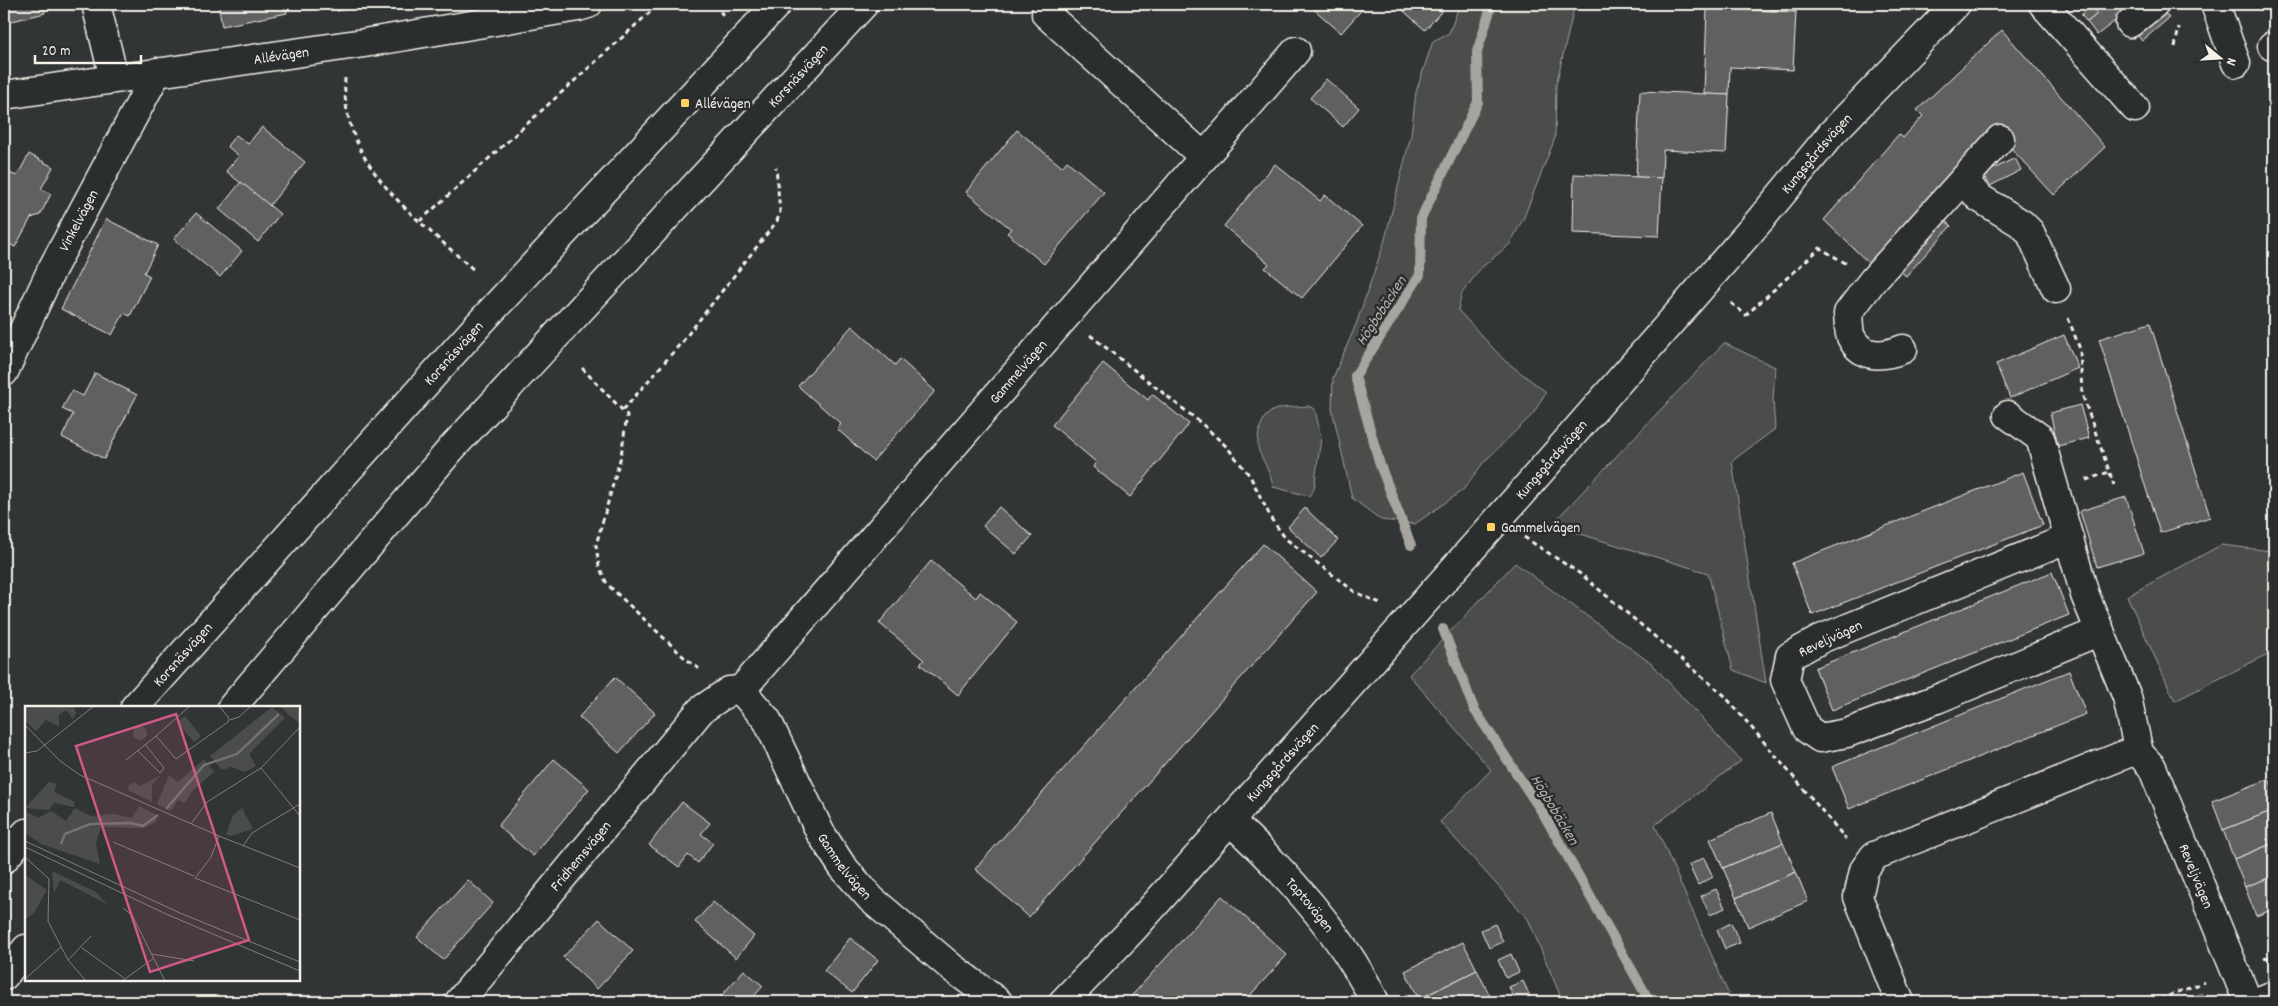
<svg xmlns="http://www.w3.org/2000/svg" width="2278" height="1006" font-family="Dekko,sans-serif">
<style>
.green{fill:#4b4d4c;stroke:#a09f9a}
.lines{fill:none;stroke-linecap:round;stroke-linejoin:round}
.stream{stroke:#a6a5a0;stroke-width:10}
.building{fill:#5f605f;stroke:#f4f1e8}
.minor-casing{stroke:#f4f1e8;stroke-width:31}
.major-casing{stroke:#f4f1e8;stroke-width:31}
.path{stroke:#f4f1e8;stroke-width:3;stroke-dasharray:5 4;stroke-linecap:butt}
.minor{stroke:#2a2d2e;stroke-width:28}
.major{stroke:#2a2d2e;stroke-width:28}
.poi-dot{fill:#ffd166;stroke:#2a2d2e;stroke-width:2}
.labels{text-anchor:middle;stroke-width:5;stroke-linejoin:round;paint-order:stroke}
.street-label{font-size:15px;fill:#f4f1e8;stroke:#2a2d2e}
.poi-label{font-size:15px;fill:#f4f1e8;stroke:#2a2d2e;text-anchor:start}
.water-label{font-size:16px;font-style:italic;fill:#b3b2ac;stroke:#2a2d2e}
.inset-river{fill:none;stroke:#727370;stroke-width:2.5}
.inset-road{fill:none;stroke:#80807d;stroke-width:1}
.view{fill:#d15985;fill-opacity:0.15;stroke:#d15985;stroke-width:2.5}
.inset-edge{fill:none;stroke:#f4f1e8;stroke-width:2.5}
</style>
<rect width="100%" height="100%" fill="#323535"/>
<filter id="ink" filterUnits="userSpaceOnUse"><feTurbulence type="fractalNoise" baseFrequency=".02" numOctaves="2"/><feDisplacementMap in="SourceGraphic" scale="10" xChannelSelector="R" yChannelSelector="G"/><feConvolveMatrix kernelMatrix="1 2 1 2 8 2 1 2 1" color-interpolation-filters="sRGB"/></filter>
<g filter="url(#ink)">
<g class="green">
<polygon points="1460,4 1575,4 1556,85 1555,138 1524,217 1510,244 1481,268 1462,293 1458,310 1504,360 1546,392 1533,414 1483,463 1463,490 1415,524 1381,520 1352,498 1332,409 1333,378 1357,322 1384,243 1411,135 1416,92 1433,41 1449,33"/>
<polygon points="1724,343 1775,367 1773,400 1775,429 1732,461 1766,683 1733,670 1708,573 1551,525"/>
<path d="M1308 406 1315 409 1321 438 1314 489 1309 496 1273 487C1271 473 1264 463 1259 451 1257 445 1258 434 1260 428 1267 404 1286 408 1308 406Z"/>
<polygon points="2221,545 2271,551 2270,571 2274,585 2274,651 2175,701 2127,596"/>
<polygon points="1515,563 1652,664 1741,761 1655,825 1732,1002 1563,1002 1528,919 1440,822 1491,770 1409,675"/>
<polygon points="2202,993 2206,1002 2178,1002"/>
</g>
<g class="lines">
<g class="stream">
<polyline points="1411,545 1380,465 1355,376 1420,275 1421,218 1478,102 1477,52 1492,4"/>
<polyline points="1443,629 1474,709 1544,815 1650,1002"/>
</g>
</g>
<g class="building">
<polygon points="4,4 43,4 45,13 4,23"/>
<polygon points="218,4 285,4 287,13 222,26"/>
<polygon points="336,4 353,4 353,8 337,11"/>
<polygon points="1308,4 1367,4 1341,33"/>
<polygon points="1396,4 1448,4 1425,30"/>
<polygon points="1771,4 1796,4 1796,12 1771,11"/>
<polygon points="2089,4 2137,4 2097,35 2087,22 2097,14"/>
<polygon points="2091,7 2097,14 2087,22 2081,15"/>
<polygon points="1707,8 1796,12 1793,70 1730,67 1729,95 1704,94"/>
<polygon points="2160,8 2169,18 2142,41 2133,30"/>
<polygon points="2002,30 2105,147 2054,195 1996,132 1874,268 1824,220 1899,134 1903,138 1923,116 1917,110"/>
<polygon points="1326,79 1359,108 1343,127 1310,98"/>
<polygon points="1640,91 1729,95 1726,153 1663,150 1662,178 1636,177"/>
<polygon points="262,127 305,162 269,206 226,171 239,156 227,146 236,135 248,144"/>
<polygon points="1017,130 1062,167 1067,161 1104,192 1044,264 1007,233 1011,229 966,192"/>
<polygon points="29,154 53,167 41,189 51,194 40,215 31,218 15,247 4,241 4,171 17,176"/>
<polygon points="2015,158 2021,170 1990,186 1984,174"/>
<polygon points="1275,164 1320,201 1325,195 1362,226 1302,298 1265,268 1269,264 1224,226"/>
<polygon points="1574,174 1662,178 1659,236 1573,233"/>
<polygon points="241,182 280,214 258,242 219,209"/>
<polygon points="196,213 242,251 220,277 174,239"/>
<polygon points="1942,218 1951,226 1906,276 1896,268"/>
<polygon points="106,219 158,245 144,273 150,276 130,316 124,313 112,335 61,309"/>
<polygon points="2150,323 2210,517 2160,533 2099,339"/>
<polygon points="852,326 895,365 900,359 935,391 873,461 837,429 841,424 798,386"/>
<polygon points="2064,335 2078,368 2010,398 1996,364"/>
<polygon points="1103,363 1148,400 1152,394 1189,424 1130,497 1093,467 1096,462 1052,425"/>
<polygon points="95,373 137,395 104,459 62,437 73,414 62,409 72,391 83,396"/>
<polygon points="2080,405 2089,438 2058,446 2050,413"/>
<polygon points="2023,472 2043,525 1812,615 1792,563"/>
<polygon points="2126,497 2144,553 2097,567 2080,511"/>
<polygon points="999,507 1032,536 1016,554 983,526"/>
<polygon points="1305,508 1338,540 1321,558 1288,527"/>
<polygon points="1263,544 1317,592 1029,917 975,869"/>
<polygon points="931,561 976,598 980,592 1017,622 958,695 920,664 924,660 879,623"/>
<polygon points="2052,572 2069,615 1832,710 1815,668"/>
<polygon points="2069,671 2086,714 1849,809 1832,767"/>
<polygon points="615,677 655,713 619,753 579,717"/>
<polygon points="554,759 589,789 533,856 498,826"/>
<polygon points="2269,779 2274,791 2274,810 2223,830 2212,801"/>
<polygon points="682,802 710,823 701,834 713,843 698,863 688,855 679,867 649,845"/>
<polygon points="2274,810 2274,843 2234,859 2223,830"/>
<polygon points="1771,813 1783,843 1723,868 1710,839"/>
<polygon points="1783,843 1796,872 1736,898 1723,868"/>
<polygon points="2274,843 2274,876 2245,887 2234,859"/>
<polygon points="1704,858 1713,877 1698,885 1689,865"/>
<polygon points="1796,872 1808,901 1748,927 1736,898"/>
<polygon points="2274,876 2274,909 2256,916 2245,887"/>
<polygon points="468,880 493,903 443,960 417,937"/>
<polygon points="1716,889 1725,908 1710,915 1701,896"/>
<polygon points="1222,896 1287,955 1244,1002 1126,1002"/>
<polygon points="713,902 754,936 736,958 695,922"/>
<polygon points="599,919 633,951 597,989 563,957"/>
<polygon points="1731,923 1740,943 1725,949 1717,930"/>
<polygon points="1495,924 1503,942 1489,948 1481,930"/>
<polygon points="850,938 878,960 852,993 824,971"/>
<polygon points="1463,942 1477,970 1419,999 1405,971"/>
<polygon points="1511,954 1519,972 1506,978 1498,960"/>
<polygon points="744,970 763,986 749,1002 716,1002"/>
<polygon points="1477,970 1491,998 1482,1002 1421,1002 1419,999"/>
<polygon points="1523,981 1531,999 1516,1002 1509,987"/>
<polygon points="1491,998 1493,1002 1482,1002"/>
</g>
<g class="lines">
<defs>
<g id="minor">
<polyline points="96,4 114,78"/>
<polyline points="2043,4 2135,108"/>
<polyline points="2215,4 2236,63"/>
<polyline points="1046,14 1204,157"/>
<polyline points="2130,23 2154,4"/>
<polyline points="2272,46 2274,46"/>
<path id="s1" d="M4 95 364 43 578 7 588 4"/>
<polyline points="1964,179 1978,197 2022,224 2030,232 2056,289"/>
<path d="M1903 349C1885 356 1862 360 1851 337 1848 330 1849 320 1848 313L1873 280 2000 139"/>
<path id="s2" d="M4 372 52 269 157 72"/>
<polyline points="2008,415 2040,438 2085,595 2127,697 2139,753"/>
<polyline points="2069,538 1823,638 1790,656 1785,680 1807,729 1820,738 1847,733 1937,699 2100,631"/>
<path id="s3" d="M741 690 1296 51"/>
<path id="s4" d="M1230 821C1286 872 1342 933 1375 1002"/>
<path id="s5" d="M459 1002 701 710 729 691 741 690 767 720 820 832 842 866 871 899 951 967 998 1002"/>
<path id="s6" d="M1063 1002 1134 928 1517 498 1760 220 1832 133 1956 4"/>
<path id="s7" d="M1900 1002 1858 897 1864 870 1874 856 2131 752 2139 753 2152 767 2248 1002"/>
<polyline points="2256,1002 2274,995"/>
</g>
<g id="major">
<path id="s8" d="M135 707 480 323 777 4"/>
<path id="s9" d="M232 707 451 449 864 4"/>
<polyline points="4,859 26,833"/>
<polyline points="4,976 26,949"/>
</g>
</defs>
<use href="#minor" class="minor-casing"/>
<use href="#major" class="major-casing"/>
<g class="path">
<polyline points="715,4 723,15"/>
<polyline points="2175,47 2179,27"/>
<path d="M345 78C340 166 417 218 475 271"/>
<polyline points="420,221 659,4"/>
<polyline points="1731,303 1746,315 1820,248 1847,264"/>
<polyline points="2068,318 2080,349 2082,394 2114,485"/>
<polyline points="1090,335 1201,423 1227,447 1250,476 1272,520 1286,539 1355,592 1380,603"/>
<polyline points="582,368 627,415 621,456 596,545 599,566 607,584 685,658 702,671"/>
<polyline points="623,410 682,342 777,221 780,212 776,167"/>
<polyline points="2086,480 2109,472"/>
<polyline points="1524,537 1582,575 1724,695 1846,839"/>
<polyline points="2264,959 2274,955"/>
<polyline points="2152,1002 2205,982"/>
</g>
<use href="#minor" class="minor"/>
<use href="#major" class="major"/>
</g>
</g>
<g class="poi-dot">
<rect x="680" y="98" width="10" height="10" rx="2.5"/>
<rect x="1486" y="522" width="10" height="10" rx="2.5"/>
</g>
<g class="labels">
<g class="street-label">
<text dy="5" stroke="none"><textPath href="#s1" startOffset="280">Allévägen</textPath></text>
<text dy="5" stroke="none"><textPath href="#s9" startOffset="848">Korsnäsvägen</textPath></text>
<text dy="5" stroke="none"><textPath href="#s6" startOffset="1135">Kungsgårdsvägen</textPath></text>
<text dy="5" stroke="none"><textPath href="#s2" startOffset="169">Vinkelvägen</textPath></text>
<text dy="5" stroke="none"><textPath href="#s8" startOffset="476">Korsnäsvägen</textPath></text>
<text dy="5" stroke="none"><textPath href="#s3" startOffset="422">Gammelvägen</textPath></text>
<text dy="5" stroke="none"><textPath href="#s6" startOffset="730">Kungsgårdsvägen</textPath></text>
<text transform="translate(1830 638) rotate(-25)" y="5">Reveljvägen</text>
<text dy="5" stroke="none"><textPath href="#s8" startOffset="71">Korsnäsvägen</textPath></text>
<text dy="5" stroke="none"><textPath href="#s6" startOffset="325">Kungsgårdsvägen</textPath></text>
<text dy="5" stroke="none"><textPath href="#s5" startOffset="190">Fridhemsvägen</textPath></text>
<text dy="5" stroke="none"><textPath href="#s5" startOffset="631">Gammelvägen</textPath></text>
<text dy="5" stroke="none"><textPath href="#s7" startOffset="580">Reveljvägen</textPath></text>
<text dy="5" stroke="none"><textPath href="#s4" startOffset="116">Taptovägen</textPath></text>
</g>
<g class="poi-label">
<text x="695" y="108">Allévägen</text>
<text x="1501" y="532">Gammelvägen</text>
</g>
<g class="water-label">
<text transform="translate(1380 310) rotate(-57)" y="6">Högbobäcken</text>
<text transform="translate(1556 809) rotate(59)" y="6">Högbobäcken</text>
</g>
</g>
<g transform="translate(25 706)">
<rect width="275" height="275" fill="#323535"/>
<path d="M0 0H49L51 7 48 13 41 4 34 9V21L21 14 11 25 0 15ZM255 0H273L275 17 265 10ZM247 1 260 12 224 48 231 60 220 66 206 61 197 64 185 50ZM160 10 176 30 169 36 152 16ZM108 27a7 7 0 1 1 14 0a7 7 0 1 1-14 0ZM179 53 189 66 167 85 160 97 153 94 146 105 132 98 144 69 153 76ZM136 69 127 79V96L103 84 104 78 110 77 115 80ZM24 76 32 78 29 86 50 96 49 101 29 97 24 104 0 102ZM114 100 131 109V116L119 122 76 121 71 137 75 158 16 138 0 127V105L13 112 26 105 41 115 50 102 66 110 88 108 107 112ZM217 102 228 123 206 130 201 128 208 109ZM27 165 71 186 82 198 35 174 29 187ZM0 169 22 184 9 207 0 214Z" fill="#4b4d4c"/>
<path class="inset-river" d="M141 103 179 59 212 48 254 8M36 138 40 128 65 118 106 117 118 120 133 109"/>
<path class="inset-road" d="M165 0 131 30 151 53 203 16 204 12 194 0M205 14 214 11 226 0M0 19 34 54 55 69 194 130 275 162M112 44 135 67 139 62 120 38M0 47 12 45 69 0M101 54 131 30M236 62 275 110M166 118 182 96 236 62 275 21M194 130 186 151 170 172 275 214M0 135 155 207 275 256M88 136 169 170M218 140 227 127 275 98M0 141 141 208 275 265M0 151 24 173 23 215 43 254 61 275M98 202 107 209 140 275M57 242 99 272M127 248 169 255M43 254 66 230M0 273 36 241M97 275 129 252"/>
<path class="view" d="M151 8 224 234 125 266 51 40Z"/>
<rect width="275" height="275" class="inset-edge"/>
</g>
<rect width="2278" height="1006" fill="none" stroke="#2a2d2e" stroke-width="20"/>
<rect x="10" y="10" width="2258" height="986" fill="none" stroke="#f4f1e8" stroke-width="2" filter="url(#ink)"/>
<g transform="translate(2220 58) rotate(108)" stroke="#2a2d2e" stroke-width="4" paint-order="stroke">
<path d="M0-4L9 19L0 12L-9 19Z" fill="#f4f1e8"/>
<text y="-8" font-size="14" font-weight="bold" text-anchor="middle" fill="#f4f1e8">N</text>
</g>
<path d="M35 55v8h106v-8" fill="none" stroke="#f4f1e8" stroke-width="2.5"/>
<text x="42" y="55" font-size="15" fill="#f4f1e8" stroke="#2a2d2e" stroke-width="4" paint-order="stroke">20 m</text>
</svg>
